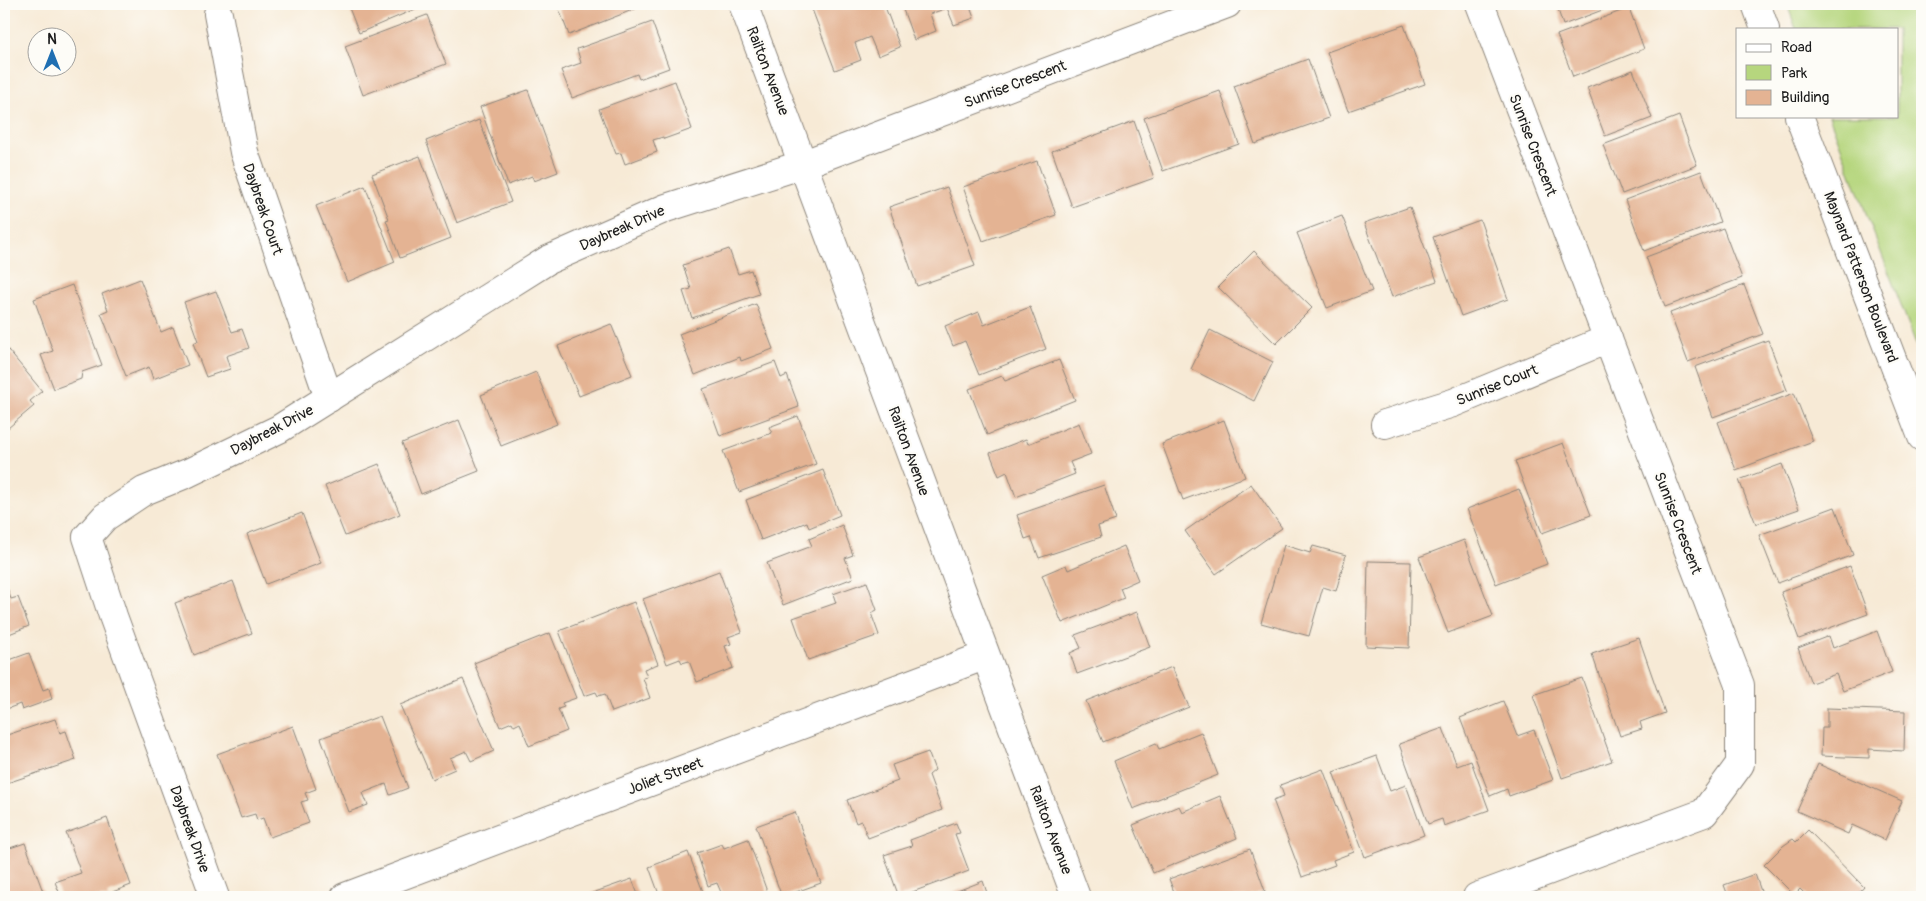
<svg xmlns="http://www.w3.org/2000/svg" width="1926" height="901" font-family="Pangolin,sans-serif">
<style>
.green{fill:#b6d67e;stroke:#69794d}
.building{fill:#e4b393}
.lines{fill:none;stroke-linecap:round;stroke-linejoin:round}
.minor-casing{stroke:#8a8379;stroke-width:30}
.tertiary-casing{stroke:#8a8379;stroke-width:30}
.minor{stroke:#fff;stroke-width:28}
.tertiary{stroke:#fff;stroke-width:28}
.labels{text-anchor:middle;stroke-width:4.5;stroke-linejoin:round;paint-order:stroke}
.street-label{font-size:15px;fill:#1c1c1c;stroke:#fdfcf7}
</style>
<rect width="100%" height="100%" fill="#fdfcf7"/>
<filter id="ink" filterUnits="userSpaceOnUse"><feTurbulence type="fractalNoise" baseFrequency=".02" numOctaves="2"/><feDisplacementMap in="SourceGraphic" scale="10" xChannelSelector="R" yChannelSelector="G"/><feConvolveMatrix kernelMatrix="1 2 1 2 8 2 1 2 1" color-interpolation-filters="sRGB"/></filter>
<filter id="wash" filterUnits="userSpaceOnUse"><feTurbulence type="fractalNoise" baseFrequency=".0096" numOctaves="4" result="noise"/><feDisplacementMap in="SourceGraphic" scale="20" xChannelSelector="R" yChannelSelector="G"/><feGaussianBlur stdDeviation="1.12" result="paint"/><feColorMatrix in="noise" values="0 0 0 0 0 0 0 0 0 0 0 0 0 0 0 0 0 1.4 0 .05"/><feComposite in="paint" operator="in"/></filter>
<g filter="url(#wash)">
<rect width="100%" height="100%" fill="#f7ead6"/>
<polygon class="green" points="1787,4 1922,4 1922,360 1829,116 1897,116 1897,29 1796,29"/>
<g id="blocks">
<g class="building">
<polygon points="351,4 427,4 359,33 349,8"/>
<polygon points="557,4 644,4 645,5 569,35"/>
<polygon points="810,4 884,4 900,47 878,56 870,37 855,43 861,60 835,70"/>
<polygon points="901,4 969,4 974,18 954,25 947,8 930,14 936,31 914,40"/>
<polygon points="1556,4 1618,4 1563,25"/>
<polygon points="1629,8 1644,49 1573,77 1557,35"/>
<polygon points="427,15 446,64 363,95 345,46"/>
<polygon points="652,22 669,68 639,79 637,74 572,98 561,70 581,63 577,49"/>
<polygon points="1404,25 1425,84 1348,111 1327,52"/>
<polygon points="1308,59 1329,118 1255,144 1234,86"/>
<polygon points="1633,70 1652,118 1605,136 1587,88"/>
<polygon points="675,81 692,129 664,139 663,137 653,140 657,152 625,164 621,153 616,154 599,109"/>
<polygon points="528,90 558,172 534,181 532,176 508,185 480,107"/>
<polygon points="1220,91 1239,144 1163,171 1144,118"/>
<polygon points="1679,116 1697,165 1622,194 1603,145"/>
<polygon points="479,120 511,202 457,223 426,141"/>
<polygon points="1134,121 1154,178 1072,207 1052,151"/>
<polygon points="420,156 451,238 400,258 386,220 389,219 372,174"/>
<polygon points="1037,161 1056,215 983,241 963,187"/>
<polygon points="1701,171 1720,222 1644,251 1625,200"/>
<polygon points="365,186 395,262 347,282 316,206"/>
<polygon points="947,187 975,266 917,286 889,207"/>
<polygon points="1410,207 1437,281 1392,297 1364,223"/>
<polygon points="1342,216 1372,291 1327,308 1297,233"/>
<polygon points="1480,220 1508,299 1461,316 1433,237"/>
<polygon points="1723,228 1742,278 1665,307 1646,257"/>
<polygon points="729,249 738,274 751,270 759,294 692,318 683,291 691,289 683,265"/>
<polygon points="1254,251 1312,308 1276,344 1218,287"/>
<polygon points="140,279 161,332 173,327 188,365 153,379 149,367 126,376 101,313 108,310 102,294"/>
<polygon points="72,285 102,365 82,372 81,379 54,389 41,355 53,351 34,299"/>
<polygon points="1744,285 1763,334 1688,362 1670,313"/>
<polygon points="216,291 232,332 242,329 249,348 226,356 230,369 206,377 193,343 198,341 184,302"/>
<polygon points="756,304 773,349 741,361 740,357 695,375 679,334"/>
<polygon points="1030,307 1046,349 979,375 965,341 953,346 945,326 979,312 984,325"/>
<polygon points="611,324 632,375 579,396 558,346"/>
<polygon points="1210,330 1273,362 1254,401 1191,369"/>
<polygon points="1768,340 1787,390 1713,417 1695,367"/>
<polygon points="4,345 42,391 30,401 34,406 8,428 4,423"/>
<polygon points="1059,360 1075,400 987,435 969,389 1002,376 1005,381"/>
<polygon points="775,362 781,378 787,375 799,407 720,436 703,389"/>
<polygon points="536,372 557,424 501,446 481,395"/>
<polygon points="1794,393 1813,441 1736,470 1718,422"/>
<polygon points="798,416 816,464 739,492 723,451 772,433 769,427"/>
<polygon points="459,420 479,471 421,494 402,443"/>
<polygon points="1224,420 1245,477 1183,500 1162,444"/>
<polygon points="1079,423 1091,454 1070,462 1075,474 1016,497 1007,472 999,476 990,453 1026,439 1028,444"/>
<polygon points="1563,443 1591,515 1542,533 1515,461"/>
<polygon points="379,464 400,514 345,536 325,486"/>
<polygon points="1782,464 1799,509 1756,524 1739,480"/>
<polygon points="823,470 840,515 809,528 807,522 761,540 746,500"/>
<polygon points="1251,484 1282,528 1216,574 1185,531"/>
<polygon points="1104,485 1116,520 1098,526 1101,537 1039,558 1031,537 1025,539 1017,515"/>
<polygon points="1519,489 1547,564 1496,584 1467,509"/>
<polygon points="1835,507 1853,555 1778,583 1759,535"/>
<polygon points="302,513 321,563 266,584 247,534"/>
<polygon points="842,525 853,555 845,558 853,578 783,605 767,563 812,546 809,539"/>
<polygon points="1464,540 1493,616 1448,633 1419,557"/>
<polygon points="1284,545 1310,553 1313,546 1346,555 1336,591 1323,587 1309,636 1261,623"/>
<polygon points="1124,546 1138,580 1120,588 1124,598 1062,623 1042,575 1066,565 1068,570"/>
<polygon points="1368,561 1411,562 1409,648 1366,646"/>
<polygon points="1850,566 1868,614 1799,639 1781,592"/>
<polygon points="719,571 742,632 728,637 731,644 725,646 733,668 697,682 689,661 682,663 680,659 667,664 643,599"/>
<polygon points="4,579 11,599 18,597 29,626 4,636"/>
<polygon points="233,581 252,633 194,655 175,603"/>
<polygon points="867,582 877,610 871,613 879,635 808,660 793,618 836,603 833,594"/>
<polygon points="634,602 658,664 644,669 647,677 643,678 650,698 612,712 605,694 598,696 596,692 584,696 559,631"/>
<polygon points="1137,612 1150,647 1077,674 1070,653 1081,648 1075,635"/>
<polygon points="1877,631 1892,672 1843,691 1836,674 1811,683 1798,648 1829,636 1833,648"/>
<polygon points="550,633 576,698 562,703 564,707 558,709 567,731 529,746 520,723 514,726 512,722 500,727 474,663"/>
<polygon points="1639,638 1665,713 1640,722 1642,729 1620,736 1592,654"/>
<polygon points="29,653 43,690 49,688 52,699 22,710 20,704 4,710 4,662"/>
<polygon points="1172,667 1189,707 1103,742 1086,701"/>
<polygon points="1582,678 1612,761 1562,778 1533,695"/>
<polygon points="463,679 494,751 471,761 466,751 450,758 455,769 432,779 400,705"/>
<polygon points="1503,701 1517,736 1534,730 1553,780 1509,796 1507,789 1490,796 1460,718"/>
<polygon points="1827,708 1905,711 1904,751 1869,749 1869,758 1821,756 1822,728 1827,728"/>
<polygon points="380,716 408,788 390,795 386,784 363,793 368,805 349,812 321,738"/>
<polygon points="55,719 60,733 66,731 76,760 4,784 4,736"/>
<polygon points="293,726 316,789 305,793 308,800 301,802 309,823 270,837 263,818 257,820 255,814 241,818 217,754"/>
<polygon points="1443,728 1457,766 1471,761 1489,810 1444,826 1442,819 1428,824 1399,744"/>
<polygon points="1201,732 1218,775 1133,809 1114,761 1156,743 1159,749"/>
<polygon points="928,752 935,770 929,775 942,810 868,838 861,821 856,823 847,800 898,781 892,765"/>
<polygon points="1377,756 1390,791 1406,785 1424,835 1365,857 1333,772"/>
<polygon points="1818,764 1902,801 1885,840 1852,825 1848,834 1797,811"/>
<polygon points="1323,769 1354,852 1333,860 1335,865 1302,877 1273,800 1284,796 1280,785"/>
<polygon points="1220,796 1237,838 1153,873 1133,825 1179,806 1182,812"/>
<polygon points="795,812 821,883 782,897 756,826"/>
<polygon points="107,818 131,885 107,894 108,897 61,897 55,882 81,873 66,833"/>
<polygon points="956,823 960,833 955,834 969,871 899,897 884,855 912,846 910,840"/>
<polygon points="1808,830 1864,887 1855,897 1808,897 1800,889 1794,895 1764,865 1783,846 1793,839 1796,842"/>
<polygon points="748,839 769,897 723,897 717,883 708,886 697,853 722,844 724,848"/>
<polygon points="25,843 45,897 4,897 4,850"/>
<polygon points="1250,849 1265,891 1249,897 1176,897 1169,879"/>
<polygon points="688,852 705,897 660,897 649,867"/>
<polygon points="1755,874 1763,897 1715,897 1727,893 1724,885"/>
<polygon points="632,879 639,897 581,897"/>
<polygon points="983,881 988,896 985,897 942,897"/>
</g>
</g>
</g>
<g filter="url(#ink)">
<use href="#blocks" fill-opacity="0" stroke="#8a8379" stroke-width="1"/>
<g class="lines">
<defs>
<g id="minor">
<polyline points="1756,4 1765,29"/>
<polyline points="218,14 244,152 329,398"/>
<polyline points="1799,116 1922,437"/>
<polyline points="1385,424 1453,403 1608,339"/>
<polyline points="215,897 113,616 87,537 105,517 144,491 188,473 279,429 548,260 666,208 804,164 1227,4"/>
<polyline points="345,897 984,656"/>
<polyline points="1477,897 1704,813 1740,764 1740,685 1480,4"/>
</g>
<path id="tertiary" d="M743 4C856 301 963 600 1076 897"/>
</defs>
<use href="#minor" class="minor-casing"/>
<use href="#tertiary" class="tertiary-casing"/>
<use href="#minor" class="minor"/>
<use href="#tertiary" class="tertiary"/>
</g>
</g>
<g class="labels">
<g class="street-label">
<text transform="translate(768 71) rotate(69)" y="5">Railton Avenue</text>
<text transform="translate(1015 84) rotate(-21)" y="5">Sunrise Crescent</text>
<text transform="translate(1533 145) rotate(69)" y="5">Sunrise Crescent</text>
<text transform="translate(263 209) rotate(71)" y="5">Daybreak Court</text>
<text transform="translate(622 228) rotate(-24)" y="5">Daybreak Drive</text>
<text transform="translate(1861 277) rotate(69)" y="5">Maynard Patterson Boulevard</text>
<text transform="translate(1497 385) rotate(-22)" y="5">Sunrise Court</text>
<text transform="translate(272 430) rotate(-28)" y="5">Daybreak Drive</text>
<text transform="translate(909 451) rotate(70)" y="5">Railton Avenue</text>
<text transform="translate(1678 523) rotate(69)" y="5">Sunrise Crescent</text>
<text transform="translate(665 776) rotate(-21)" y="5">Joliet Street</text>
<text transform="translate(190 829) rotate(70)" y="5">Daybreak Drive</text>
<text transform="translate(1051 830) rotate(69)" y="5">Railton Avenue</text>
</g>
</g>
<rect width="1926" height="901" fill="none" stroke="#fdfcf7" stroke-width="20"/>
<rect x="1736" y="28" width="162" height="90" fill="#fdfcf7" stroke="#a3a29f"/>
<rect x="1746" y="44" width="25" height="8" fill="#ffffff" stroke="#a3a29f"/>
<text x="1781" y="52" font-size="15" fill="#1c1c1c">Road</text>
<rect x="1746" y="65" width="25" height="15" fill="#b6d67e" stroke="#a3a29f"/>
<text x="1781" y="78" font-size="15" fill="#1c1c1c">Park</text>
<rect x="1746" y="90" width="25" height="15" fill="#e4b393" stroke="#a3a29f"/>
<text x="1781" y="102" font-size="15" fill="#1c1c1c">Building</text>
<g transform="translate(52 52)"><circle r="24" fill="#fdfcf7" stroke="#a3a29f"/>
<path d="M0-4L9 19L0 12L-9 19Z" fill="#1f6fb2"/>
<text y="-8" font-size="14" font-weight="bold" text-anchor="middle" fill="#1c1c1c">N</text>
</g>
</svg>
